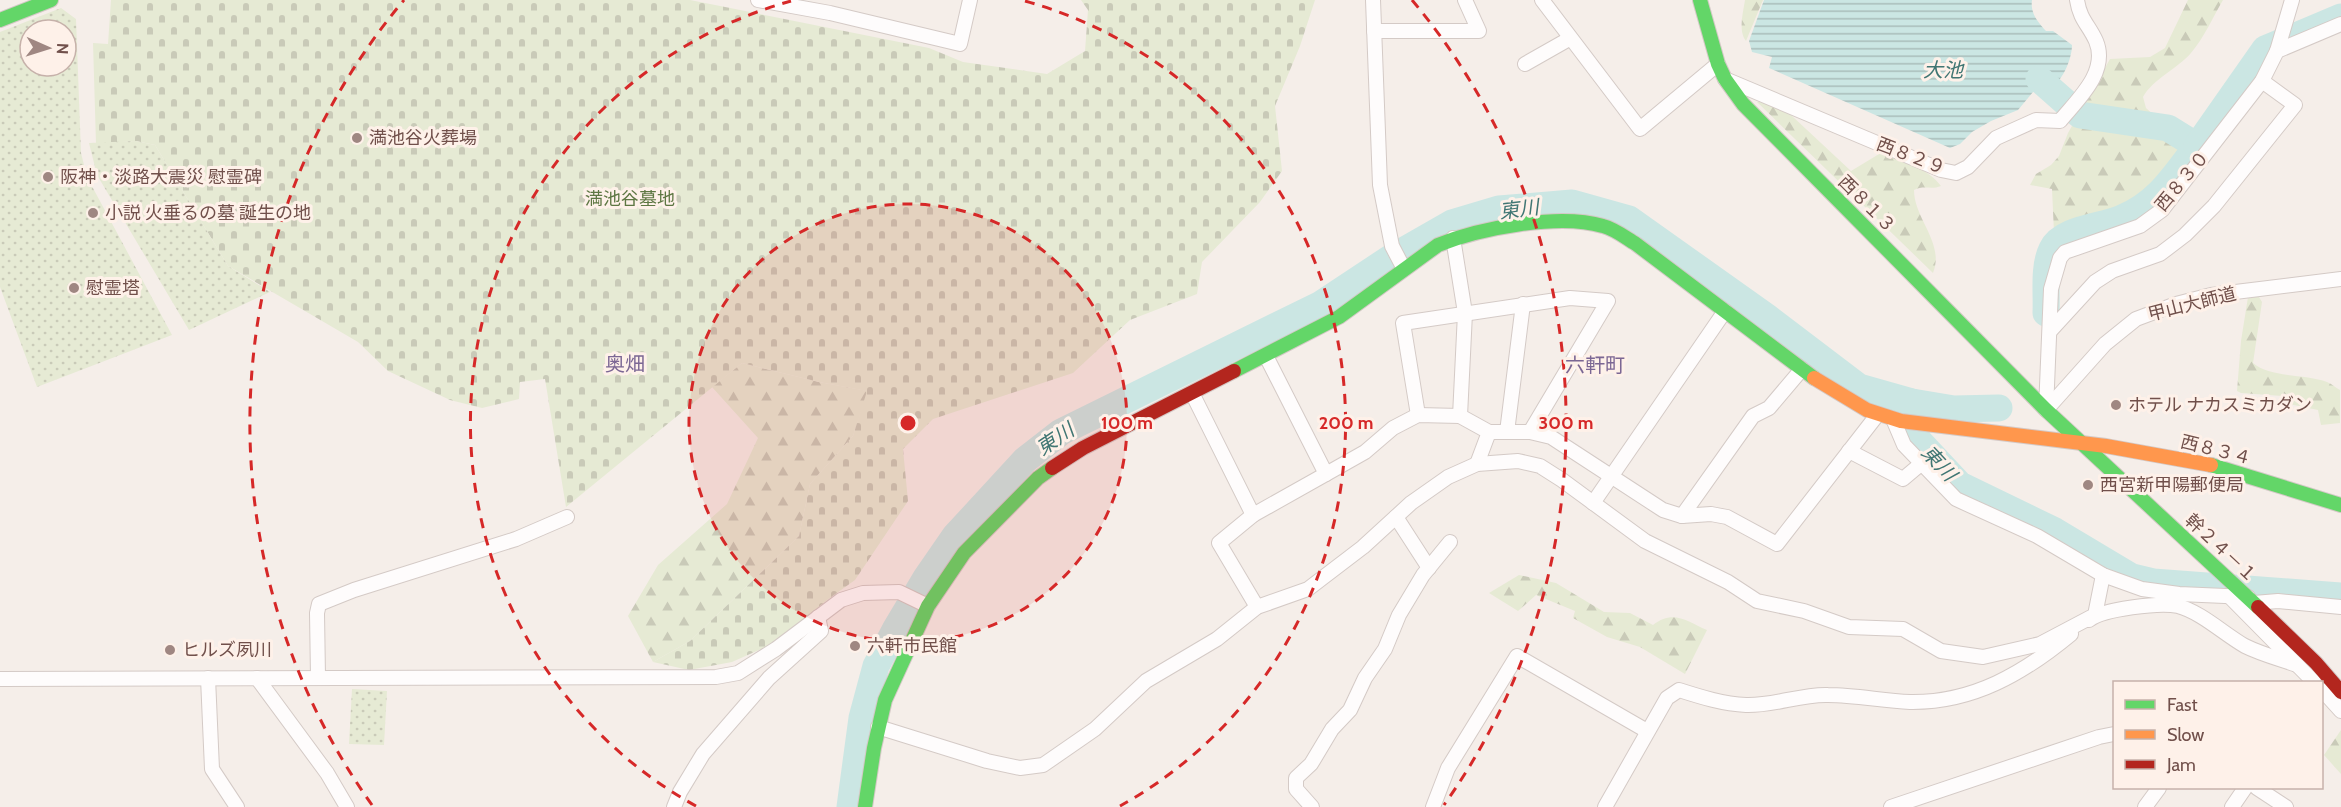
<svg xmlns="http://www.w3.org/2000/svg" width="2341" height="807" font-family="Cabin,'Noto Sans JP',sans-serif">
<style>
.forest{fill:url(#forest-firs)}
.cemetery{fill:url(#cemetery-stones)}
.park{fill:url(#park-dots);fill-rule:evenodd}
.water{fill:url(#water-rules)}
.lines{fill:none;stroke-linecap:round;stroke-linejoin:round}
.river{stroke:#cbe6e3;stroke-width:27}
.street-casing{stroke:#d4cac6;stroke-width:16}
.fast-casing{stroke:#d4c9c6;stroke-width:16}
.slow-casing{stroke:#d4c9c6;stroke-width:16}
.jam-casing{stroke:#d4c9c6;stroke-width:16}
.street{stroke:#fefcfc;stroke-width:14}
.fast{stroke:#63d668;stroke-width:14}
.slow{stroke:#ff974d;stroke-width:14}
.jam{stroke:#b3261e;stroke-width:14}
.ring{fill:none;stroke:#d62828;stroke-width:3;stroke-dasharray:10 8}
.poi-dot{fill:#9f8782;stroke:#fef1e9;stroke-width:2}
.labels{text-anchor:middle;stroke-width:6;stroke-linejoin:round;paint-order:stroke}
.poi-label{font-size:18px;fill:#71504b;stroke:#fef1e9;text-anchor:start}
.street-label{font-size:18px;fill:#71504b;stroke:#fef1e9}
.park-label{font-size:18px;fill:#5e7743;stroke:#fef1e9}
.water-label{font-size:20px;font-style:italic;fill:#407673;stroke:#fef1e9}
.neighbourhood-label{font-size:20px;fill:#7b6794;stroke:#fef1e9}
.centre{fill:#d62828;stroke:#fef1e9;stroke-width:3}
.ring-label{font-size:18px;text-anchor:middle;font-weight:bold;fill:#d62828;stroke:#fef1e9;stroke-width:6;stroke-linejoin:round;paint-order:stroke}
</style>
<defs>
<pattern id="forest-firs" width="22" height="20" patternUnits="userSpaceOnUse" patternTransform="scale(1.5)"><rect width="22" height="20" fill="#e6ead4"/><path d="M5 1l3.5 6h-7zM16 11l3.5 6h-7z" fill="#c9cab8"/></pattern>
<pattern id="cemetery-stones" width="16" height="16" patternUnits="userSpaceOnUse" patternTransform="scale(1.5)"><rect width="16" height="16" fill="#e6ead4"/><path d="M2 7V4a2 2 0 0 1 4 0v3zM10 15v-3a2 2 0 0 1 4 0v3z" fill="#c9cab8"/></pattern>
<pattern id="park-dots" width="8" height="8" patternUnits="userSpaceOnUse" patternTransform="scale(1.5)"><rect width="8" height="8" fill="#e6ead4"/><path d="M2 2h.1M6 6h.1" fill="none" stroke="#c9cab8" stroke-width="1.8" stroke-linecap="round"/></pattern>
<pattern id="water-rules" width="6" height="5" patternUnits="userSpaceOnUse" patternTransform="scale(1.5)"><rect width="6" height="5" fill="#cbe6e3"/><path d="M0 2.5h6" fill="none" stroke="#a9bdba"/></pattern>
</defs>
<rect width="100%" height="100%" fill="#f5eee9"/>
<g class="forest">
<path d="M1745 0H1763L1746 41C1738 31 1743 13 1745 0Z"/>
<path d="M2188 0H2223C2213 17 2204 38 2191 53 2177 69 2153 79 2143 97L2146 108 2186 145 2140 196 2124 209 2054 233 2052 189 2030 185 2036 174 2051 165 2059 156 2068 133 2110 59 2150 57 2165 48Z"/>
<path d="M1757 102H1770L1791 115 1851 171 1884 151C1902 160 1929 169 1941 186 1932 190 1923 185 1914 190 1914 219 1945 243 1933 273Z"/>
<path d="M2248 297H2259L2262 302 2253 363C2270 378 2307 374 2327 382 2332 384 2336 388 2340 390V423L2321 425 2318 410 2289 404 2282 396 2241 393 2237 391 2241 341Z"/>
<polygon points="742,363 819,382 868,391 853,436 810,484 799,536 690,641 653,662 628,616 658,565 727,504 758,438 712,387"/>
<path d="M1519 575 1556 583 1604 612 1630 613 1653 625C1673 609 1687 621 1707 630L1685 674 1640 647 1607 637 1573 618 1575 611 1536 595 1518 611 1489 593Z"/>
<polygon points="2341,730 2341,774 2324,755"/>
</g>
<polygon class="cemetery" points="111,0 690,0 929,48 963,62 1047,74 1085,51 1088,10 1081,0 1315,0 1300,46 1275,106 1282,171 1260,202 1202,262 1197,294 1130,320 1073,373 933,419 903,449 908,501 855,580 827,600 777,642 732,662 689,670 653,662 690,641 799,536 810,484 853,436 867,391 819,382 742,363 566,507 545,379 520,382 519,399 482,408 450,400 388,371 358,342 228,266 155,145 136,141 96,144 93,43 108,44"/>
<g class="park">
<path d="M61 8 76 19 81 153 87 177 172 335 37 387 0 287V32ZM30 30H66V66H30Z"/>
<polygon points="136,141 155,145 228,266 270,292 189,330 97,175 89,143"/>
<polygon points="352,689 387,691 384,745 349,744"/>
</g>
<path class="water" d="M1764 0H2032C2030 13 2038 22 2046 31H2053L2072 45C2072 59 2062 84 2047 90 2044 92 2037 91 2033 92L2018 110 1991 121 1972 132 1960 144 1950 148 1769 68 1772 57 1752 52 1749 41Z"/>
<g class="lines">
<g class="river">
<path d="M2039 79 2080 115 2168 128 2197 146C2174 176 2158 203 2122 218 2102 227 2062 228 2052 249 2043 267 2047 294 2046 313"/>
<polyline points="2197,146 2265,49 2341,17"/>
<polyline points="1912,402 1917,439 1960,485 2055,531 2132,577 2153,582 2341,596"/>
<polyline points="850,807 862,718 876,666 895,630 926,578 955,536 1025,460 1061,432 1321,304 1389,259 1452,223 1499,209 1572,203 1629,219 1767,317 1859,387 1912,402 1954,409 1999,408"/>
</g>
<defs>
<g id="street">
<polyline points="758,0 830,13 960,44 970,0"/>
<polyline points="1373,0 1380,185 1392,246 1404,269"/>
<polyline points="1542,0 1640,129 1718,64"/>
<polyline points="1374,31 1479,31 1465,0"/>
<polyline points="2277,51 2292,0"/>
<polyline points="1525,64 1569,39"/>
<path d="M1725 79 1941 170 1956 173 1968 167 1996 138 2036 120 2060 121C2077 100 2109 72 2096 41 2089 25 2080 20 2077 0"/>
<polyline points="1453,238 1465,313 1460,416 1489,432 1477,464"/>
<polyline points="2051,330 2095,282 2112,271 2160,254 2185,235 2214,206 2295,105 2262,81"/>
<polyline points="1266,356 1326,474 1365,452 1393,428 1418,415 1460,416"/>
<polyline points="1192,393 1253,515 1326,474"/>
<polyline points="2046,410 2051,289 2060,258 2065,252 2140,226 2162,210 2262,81 2277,51 2341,24"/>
<polyline points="2046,410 2105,344 2136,319 2176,304 2211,295 2341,279"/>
<polyline points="1418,415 1403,323 1570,298 1608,301 1530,432"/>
<polyline points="1893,419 1904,445 1956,499 2037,536 2103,575 2142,589 2179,594 2248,597"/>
<polyline points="1489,432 1530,432 1551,437 1663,510 1682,516 1711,514 1727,517 1777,544 1878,414"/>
<polyline points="1507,432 1523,304"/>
<polyline points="1849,451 1903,479 1922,463"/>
<polyline points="1593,503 1725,311"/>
<polyline points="1253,515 1219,543 1257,607"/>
<polyline points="1682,516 1753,416 1769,408 1802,369"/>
<polyline points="1396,517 1429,568"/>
<polyline points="2229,596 2314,682"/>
<polyline points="2254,603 2278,601 2341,607"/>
<path d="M2089 620C2103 609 2160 602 2178 606 2201 612 2224 634 2245 646 2261 654 2280 659 2297 665"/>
<polyline points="318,677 317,613 319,604 354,590 516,539 567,517"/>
<polyline points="208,678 212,769 237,807"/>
<polyline points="257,678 327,773 347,807"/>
<polyline points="0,679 716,677 738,673 776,649 841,600 863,593 899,592 928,606"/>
<polyline points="2322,690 2341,711"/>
<polyline points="878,727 987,761 1020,768 1043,765 1095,729 1146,681 1217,639 1257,607 1308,589 1363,547 1411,503 1448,477 1477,464 1518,461 1540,466 1562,480 1645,541 1728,582 1757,601 1804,611 1849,627 1903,629 1941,651 1983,657 2040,644 2095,615 2103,575"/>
<polyline points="2257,788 2286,807"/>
<polyline points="674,807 680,792 703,754 769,678 821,631 818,617"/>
<polyline points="1312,807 1296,789 1296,778 1311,764 1332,729 1350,710 1365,678 1385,649 1399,615 1423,575 1450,542"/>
<polyline points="1433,807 1448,768 1517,656 1647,731"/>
<path d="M1605 807 1667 698 1679 690C1701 697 1723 704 1746 705 1774 706 1801 694 1828 695 1856 695 1883 701 1910 702 1973 703 2024 673 2071 634"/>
<polyline points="1891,807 2099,737 2114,734"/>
<polyline points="2145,807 2159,788"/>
<polyline points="2232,807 2245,788"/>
</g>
<g id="fast">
<polyline points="1700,0 1718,64 1725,79 1743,104 2046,410 2258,607"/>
<polyline points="0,20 51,0"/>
<path d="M1234 371 1339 317 1438 245C1480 228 1559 213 1603 226 1615 229 1626 238 1636 244L1814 378"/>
<polyline points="2211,465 2341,505"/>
<polyline points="865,807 874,748 885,700 928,606 964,553 1038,478 1052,468"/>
</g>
<polyline id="slow" points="1814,378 1867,410 1901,421 2106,446 2211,465"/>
<g id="jam">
<polyline points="1052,468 1083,448 1234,371"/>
<polyline points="2258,607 2316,663 2341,692"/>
</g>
</defs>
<use href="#street" class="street-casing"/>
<use href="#fast" class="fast-casing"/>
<use href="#slow" class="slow-casing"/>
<use href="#jam" class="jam-casing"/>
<use href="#street" class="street"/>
<use href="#fast" class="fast"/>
<use href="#slow" class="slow"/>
<use href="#jam" class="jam"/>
</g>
<circle cx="908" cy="423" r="219" fill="#d62828" fill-opacity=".12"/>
<g class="ring">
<circle cx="908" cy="423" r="219"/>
<path d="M696 806A438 438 0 0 1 791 1M1025 1A438 438 0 0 1 1120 806"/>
<path d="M372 805A658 658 0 0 1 404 0M1412 0A658 658 0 0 1 1444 805"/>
</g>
<g class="poi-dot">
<circle cx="357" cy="138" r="6"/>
<circle cx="48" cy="177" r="6"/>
<circle cx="93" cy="213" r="6"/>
<circle cx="74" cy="288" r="6"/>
<circle cx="2116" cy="405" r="6"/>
<circle cx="2088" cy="485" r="6"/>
<circle cx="855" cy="646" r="6"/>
<circle cx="170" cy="650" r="6"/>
</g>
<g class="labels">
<g class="poi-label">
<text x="369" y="144">満池谷火葬場</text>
<text x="60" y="183">阪神・淡路大震災 慰霊碑</text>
<text x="105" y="219">小説 火垂るの墓 誕生の地</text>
<text x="86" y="294">慰霊塔</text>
<text x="2128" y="411">ホテル ナカスミカダン</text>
<text x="2100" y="491">西宮新甲陽郵便局</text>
<text x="867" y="652">六軒市民館</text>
<text x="182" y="656">ヒルズ夙川</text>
</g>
<g class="street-label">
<text transform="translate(1911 156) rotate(21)" y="6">西８２９</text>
<text transform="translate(2182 181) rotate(-50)" y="6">西８３０</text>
<text transform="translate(1867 204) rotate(45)" y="6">西８１３</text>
<text transform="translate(2192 304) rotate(-14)" y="6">甲山大師道</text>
<text transform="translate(2216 450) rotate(14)" y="6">西８３４</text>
<text transform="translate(2221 548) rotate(43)" y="6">幹２４－１</text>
</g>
<g class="park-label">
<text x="630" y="205">満池谷墓地</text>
</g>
<g class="water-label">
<text x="1943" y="77">大池</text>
<text transform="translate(1519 209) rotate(-7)" y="7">東川</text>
<text transform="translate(1055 439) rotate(-34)" y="7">東川</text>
<text transform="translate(1939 463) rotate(47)" y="7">東川</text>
</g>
<g class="neighbourhood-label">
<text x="625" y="371">奥畑</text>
<text x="1595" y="372">六軒町</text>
</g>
</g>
<circle cx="908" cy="423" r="9" class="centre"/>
<g class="ring-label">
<text x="1127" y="429">100 m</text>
<text x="1346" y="429">200 m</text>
<text x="1566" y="429">300 m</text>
</g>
<rect x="2113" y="681" width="210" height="108" fill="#fef1e9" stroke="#c6b1aa" stroke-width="1.5"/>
<rect x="2125" y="700" width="30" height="9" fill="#63d668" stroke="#c6b1aa" stroke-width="1.5"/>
<text x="2167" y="711" font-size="18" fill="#71504b">Fast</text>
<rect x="2125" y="730" width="30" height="9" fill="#ff974d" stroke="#c6b1aa" stroke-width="1.5"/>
<text x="2167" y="741" font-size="18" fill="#71504b">Slow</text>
<rect x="2125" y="760" width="30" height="9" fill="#b3261e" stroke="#c6b1aa" stroke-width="1.5"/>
<text x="2167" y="771" font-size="18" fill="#71504b">Jam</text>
<g transform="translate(48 48) rotate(93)"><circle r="28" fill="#fef1e9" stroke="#c6b1aa" stroke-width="1.5"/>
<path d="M0-4.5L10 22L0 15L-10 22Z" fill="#9f8782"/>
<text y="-9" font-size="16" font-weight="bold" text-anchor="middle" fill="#71504b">N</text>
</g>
</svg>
